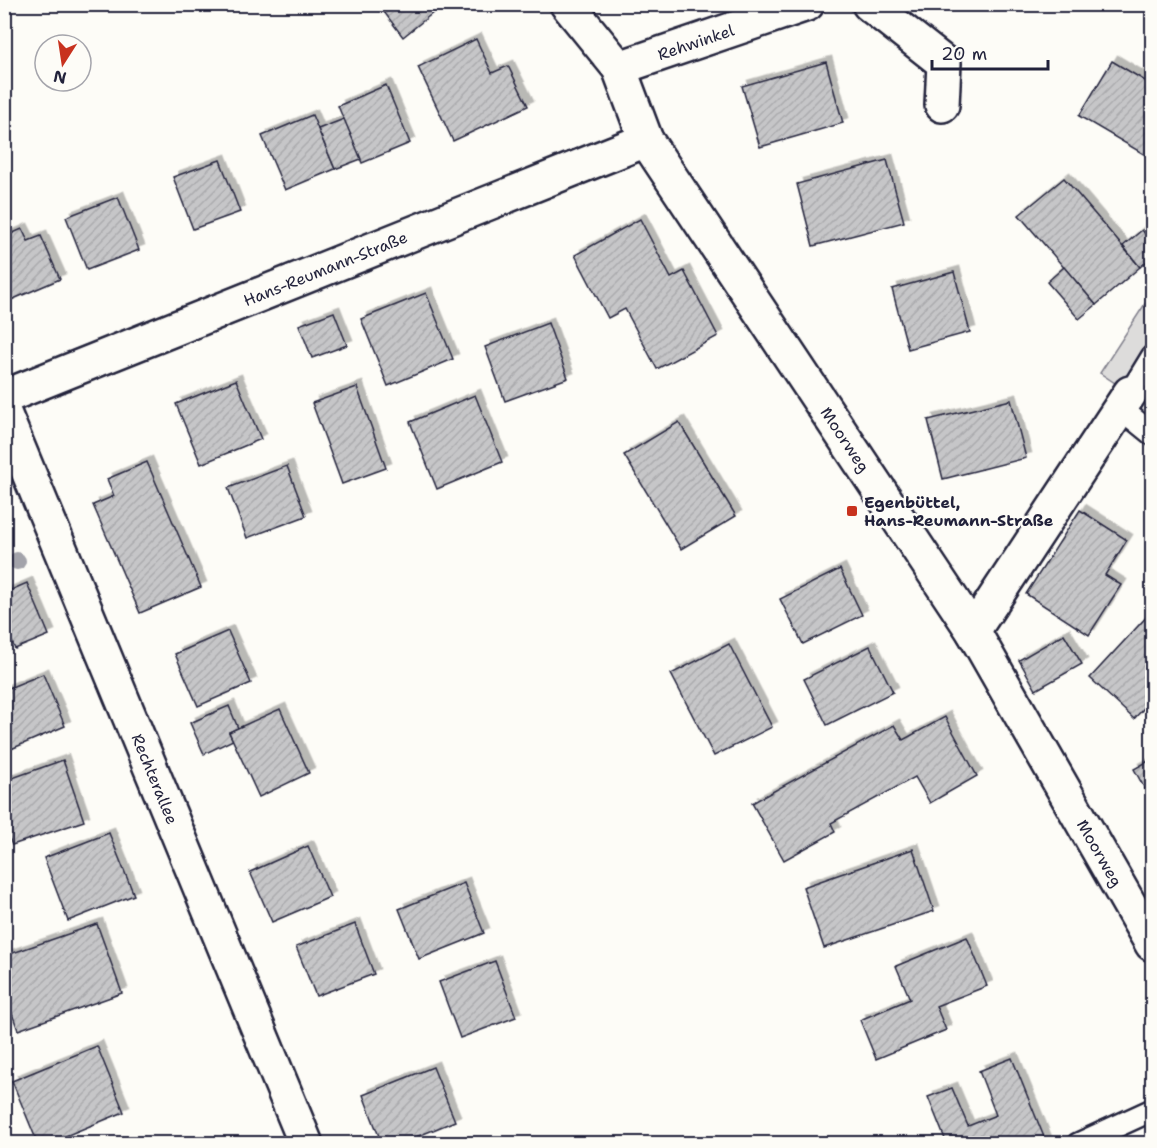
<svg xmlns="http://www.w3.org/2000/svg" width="1157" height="1148" font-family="'Shantell Sans',sans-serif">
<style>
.grass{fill:#dddcdb;stroke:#807f8b;stroke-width:1.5}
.building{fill:url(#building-hatch);stroke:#22223b;stroke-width:1.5;filter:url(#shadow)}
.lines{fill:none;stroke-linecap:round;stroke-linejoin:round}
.lane-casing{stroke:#22223b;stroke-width:26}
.street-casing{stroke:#22223b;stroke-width:38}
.lane{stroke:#fdfcf7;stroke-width:21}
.street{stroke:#fdfcf7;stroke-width:33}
.tree{fill:#a3a3aa}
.poi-dot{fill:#c8321e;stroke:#fdfcf7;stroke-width:2}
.labels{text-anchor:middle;stroke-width:5;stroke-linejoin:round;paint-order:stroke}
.street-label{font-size:16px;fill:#22223b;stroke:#fdfcf7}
.poi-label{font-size:16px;font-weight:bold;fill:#22223b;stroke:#fdfcf7;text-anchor:start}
</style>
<defs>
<pattern id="building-hatch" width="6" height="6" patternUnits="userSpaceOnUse" patternTransform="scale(1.5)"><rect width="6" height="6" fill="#c6c6c8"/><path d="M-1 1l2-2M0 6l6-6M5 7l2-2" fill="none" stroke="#aaaaad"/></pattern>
<filter id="shadow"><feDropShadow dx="5.5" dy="-5.5" stdDeviation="0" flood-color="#0004"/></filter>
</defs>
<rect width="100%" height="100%" fill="#fdfcf7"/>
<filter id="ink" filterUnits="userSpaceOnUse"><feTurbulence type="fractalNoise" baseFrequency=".0167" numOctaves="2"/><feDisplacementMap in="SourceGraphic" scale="12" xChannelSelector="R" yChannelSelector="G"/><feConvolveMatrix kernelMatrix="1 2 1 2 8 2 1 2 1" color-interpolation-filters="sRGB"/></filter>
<g filter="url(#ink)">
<polygon class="grass" points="1152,293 1152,357 1130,393 1100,373"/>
<g class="building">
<polygon points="378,4 444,4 403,37"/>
<polygon points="476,39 492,73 508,66 528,106 453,141 418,67"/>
<polygon points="1112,61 1152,85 1152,159 1079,116"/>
<polygon points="826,62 843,123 760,147 742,86"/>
<polygon points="386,85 410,143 362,163 338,106"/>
<polygon points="312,115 335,169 285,190 262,136"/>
<polygon points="344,119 361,159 335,169 318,129"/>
<polygon points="220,160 240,212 193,229 173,177"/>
<polygon points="887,160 904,222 813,246 797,184"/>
<polygon points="1064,178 1140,267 1096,305 1019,215"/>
<polygon points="118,197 139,250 87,270 66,217"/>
<polygon points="640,219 671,278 684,271 718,336 657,369 625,309 608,318 575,255"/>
<polygon points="22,229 28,241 41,236 60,279 4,303 4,237"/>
<polygon points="1142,230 1152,242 1152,257 1140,267 1123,246"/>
<polygon points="1064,267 1096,305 1079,319 1047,282"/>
<polygon points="954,272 970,332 908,349 892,289"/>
<polygon points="426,293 453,359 388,386 361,319"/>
<polygon points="334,312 347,345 312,358 299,325"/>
<polygon points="548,323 568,378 505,401 485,347"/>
<polygon points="236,380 261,439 201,464 176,404"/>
<polygon points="357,387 386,468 342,484 312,403"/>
<polygon points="475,395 502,462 437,489 410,422"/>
<polygon points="1011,400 1026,458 943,479 928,420"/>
<polygon points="679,422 736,516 681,549 624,455"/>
<polygon points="147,462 201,587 140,613 93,505 114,496 107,479"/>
<polygon points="287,466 306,516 247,538 228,488"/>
<polygon points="1080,510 1127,540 1105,575 1121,585 1089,635 1026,594"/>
<polygon points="840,569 862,615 803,644 780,599"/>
<polygon points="27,583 49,635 15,649 4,624 4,593"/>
<polygon points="1152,611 1152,699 1134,719 1090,678"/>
<polygon points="228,631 251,683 198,706 175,654"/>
<polygon points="1064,634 1082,664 1036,690 1019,660"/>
<polygon points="729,644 772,727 714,756 671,674"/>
<polygon points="870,646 893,692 827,725 804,679"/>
<polygon points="43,674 65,726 4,752 4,690"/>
<polygon points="229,706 238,728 229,732 233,740 204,754 190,723"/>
<polygon points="280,709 309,773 259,797 229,732"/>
<polygon points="945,717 977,776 930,803 915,777 831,823 835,832 784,860 752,803 894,725 903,740"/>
<polygon points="1152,759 1152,802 1134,769"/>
<polygon points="63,760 84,821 12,845 4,826 4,781"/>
<polygon points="109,833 134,895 68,921 44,858"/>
<polygon points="308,846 330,897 272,922 250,872"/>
<polygon points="913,849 934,911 824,948 803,887"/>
<polygon points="464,883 484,933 419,959 399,909"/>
<polygon points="97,924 122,993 18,1030 4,992 4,956"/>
<polygon points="355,924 374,974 316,996 296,947"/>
<polygon points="967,937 987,986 936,1006 946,1030 876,1059 860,1020 910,999 896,966"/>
<polygon points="495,961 516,1017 460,1038 439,982"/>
<polygon points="97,1046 124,1112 46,1144 38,1144 12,1081"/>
<polygon points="1012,1058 1046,1142 947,1144 928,1097 952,1088 968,1126 996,1115 979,1071"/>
<polygon points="433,1067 455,1121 399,1144 382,1144 363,1095"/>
</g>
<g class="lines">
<defs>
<g id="lane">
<polyline points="1130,393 1152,357"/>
<polyline points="1120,408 1152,434"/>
<polyline points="1078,1144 1152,1110"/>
</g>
<g id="street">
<path id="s1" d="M567 4 619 68 646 140 973 631 1152 944"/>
<polyline points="869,4 944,63 942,105"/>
<path id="s2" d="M619 68 807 4"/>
<path id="s3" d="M4 397 646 140"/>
<path id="s4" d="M4 413 306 1144"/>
<polyline points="973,631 1130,393"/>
</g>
</defs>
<use href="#lane" class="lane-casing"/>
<use href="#street" class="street-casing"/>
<use href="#lane" class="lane"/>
<use href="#street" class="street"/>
</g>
<circle class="tree" cx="17" cy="561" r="9"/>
</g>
<rect class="poi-dot" x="846" y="505" width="12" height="12" rx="3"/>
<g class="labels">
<g class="street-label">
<text dy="6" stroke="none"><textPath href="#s2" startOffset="81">Rehwinkel</textPath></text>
<text dy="6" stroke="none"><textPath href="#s3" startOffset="346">Hans-Reumann-Straße</textPath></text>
<text dy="6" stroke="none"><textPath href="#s1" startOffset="519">Moorweg</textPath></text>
<text dy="6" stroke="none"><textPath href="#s4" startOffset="396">Rechterallee</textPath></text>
<text dy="6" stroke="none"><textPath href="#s1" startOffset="1005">Moorweg</textPath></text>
</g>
<g class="poi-label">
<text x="864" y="508">Egenbüttel,<tspan x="864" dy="18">Hans-Reumann-Straße</tspan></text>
</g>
</g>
<rect width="1157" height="1148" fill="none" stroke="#fdfcf7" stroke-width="24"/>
<rect x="12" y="12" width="1133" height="1124" fill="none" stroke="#22223b" stroke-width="2" filter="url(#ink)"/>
<g transform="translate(63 63) rotate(192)"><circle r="28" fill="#fdfcf7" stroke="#a5a5ac" stroke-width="1.5"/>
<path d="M0-4.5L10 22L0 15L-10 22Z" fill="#c8321e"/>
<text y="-9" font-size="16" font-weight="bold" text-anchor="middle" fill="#22223b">N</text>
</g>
<path d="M932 60v9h116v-9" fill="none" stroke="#22223b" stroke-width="3"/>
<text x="941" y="60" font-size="18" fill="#22223b" stroke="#fdfcf7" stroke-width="4.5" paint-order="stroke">20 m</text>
</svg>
